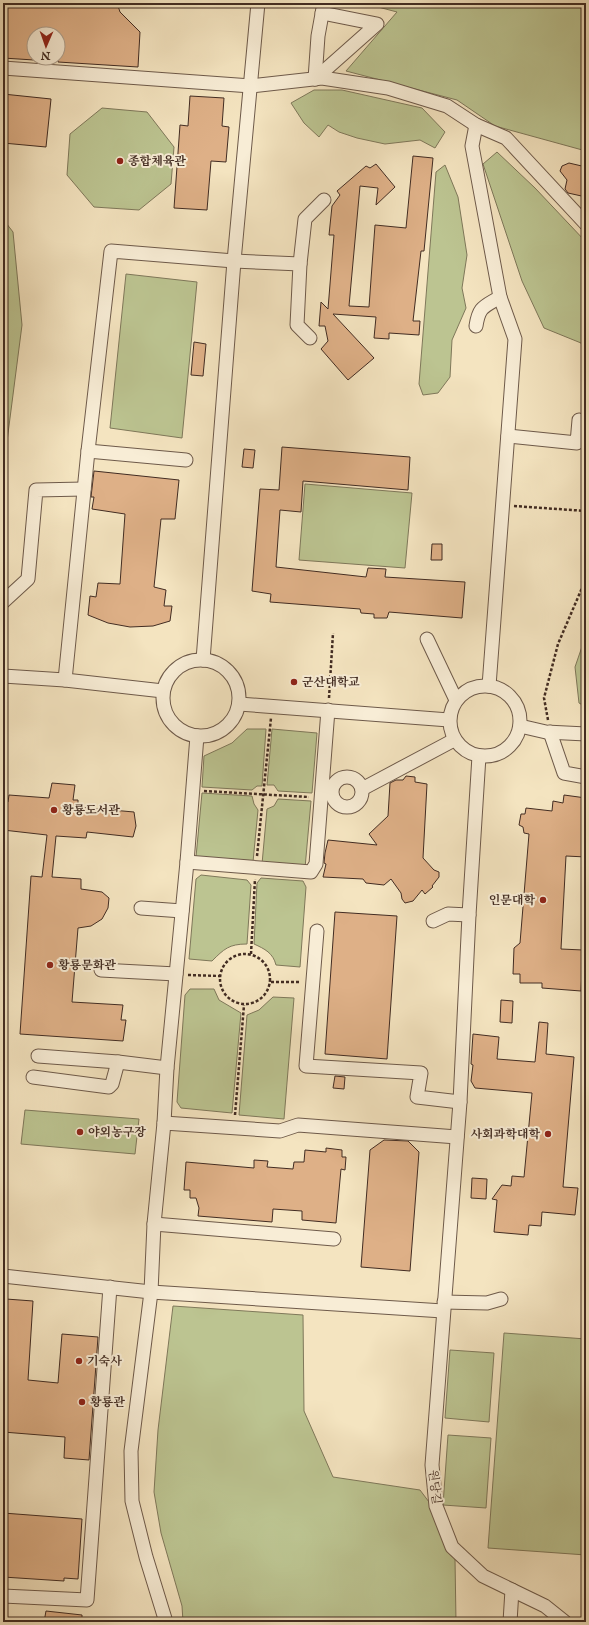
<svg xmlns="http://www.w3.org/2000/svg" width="589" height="1625" font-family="'IM FELL English','Noto Serif KR',serif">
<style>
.green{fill:#bcc491;stroke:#7f785a}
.building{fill:#deb087;stroke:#422c22}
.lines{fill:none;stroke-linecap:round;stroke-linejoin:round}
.minor-casing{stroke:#6e5a4a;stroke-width:15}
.path{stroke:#422c22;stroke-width:2.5;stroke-dasharray:3 2;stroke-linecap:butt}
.minor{stroke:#f8edd6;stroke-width:13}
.poi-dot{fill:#8f2418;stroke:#f8edd6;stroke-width:1.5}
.labels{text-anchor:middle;stroke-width:4;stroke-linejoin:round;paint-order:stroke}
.poi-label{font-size:12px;font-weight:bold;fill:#422c22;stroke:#f8edd6;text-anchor:start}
.street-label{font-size:12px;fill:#422c22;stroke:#f8edd6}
</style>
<rect width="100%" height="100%" fill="#f4e4c0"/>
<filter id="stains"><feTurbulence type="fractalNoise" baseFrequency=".005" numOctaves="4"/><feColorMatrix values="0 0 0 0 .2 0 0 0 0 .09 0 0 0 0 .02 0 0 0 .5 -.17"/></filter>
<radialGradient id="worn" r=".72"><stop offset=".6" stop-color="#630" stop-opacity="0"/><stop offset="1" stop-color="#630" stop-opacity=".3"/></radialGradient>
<g class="green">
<polygon points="363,3 564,3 586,8 586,151 495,126 457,100 346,71 397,12"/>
<polygon points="314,90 342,90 422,108 445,132 435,148 420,140 385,144 357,138 339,132 328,125 319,137 304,123 291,103"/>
<polygon points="102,108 147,112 174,147 171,184 139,210 94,207 67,175 70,134"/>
<polygon points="497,152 535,188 586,242 586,354 581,343 544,328 522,281 483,164"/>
<polygon points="445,165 458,197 467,255 462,288 466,308 452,340 450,377 438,393 423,395 419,384 436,172"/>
<polygon points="3,219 13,232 22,325 6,449 3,457"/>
<polygon points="126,274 197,282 182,438 110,428"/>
<polygon points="305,484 412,493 405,568 299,560"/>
<polygon points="586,635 586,707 579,703 575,667"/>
<polygon points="247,729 266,729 262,786 257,786 252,790 202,787 204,756 232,743"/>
<polygon points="272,729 317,733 312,793 278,791 274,785 267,785"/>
<polygon points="202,793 252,796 254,804 258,810 253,862 196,857"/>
<polygon points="278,799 311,801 305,868 262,864 267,809 274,806"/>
<path d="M201 875 247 880 251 885 247 944C229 944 224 949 212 961L189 959 196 879Z"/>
<path d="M261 878 303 881 306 887 300 967 276 965C273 953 265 949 254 944L257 883Z"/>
<polygon points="190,989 214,989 219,1000 241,1013 232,1113 181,1108 177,1102 185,995"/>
<polygon points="273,997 294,998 284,1119 239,1115 247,1015 259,1010"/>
<polygon points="25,1110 139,1119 135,1154 21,1144"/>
<polygon points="173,1306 303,1315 304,1411 333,1477 420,1490 429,1502 455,1559 456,1622 183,1622 182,1606 161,1533 154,1492 158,1430"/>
<polygon points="504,1333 586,1339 586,1555 488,1548"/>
<polygon points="450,1350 494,1353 489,1422 445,1418"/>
<polygon points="448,1435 491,1438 486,1508 443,1505"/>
</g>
<g class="building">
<polygon points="3,3 117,3 120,12 140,32 138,67 58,62 58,34 34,34 34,60 3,58"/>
<polygon points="3,94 51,99 46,147 3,143"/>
<polygon points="190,96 224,98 222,126 229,127 226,162 211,161 207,210 174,208 180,125 188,126"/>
<polygon points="413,156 433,158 424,251 421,251 413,321 420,321 419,335 389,333 389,339 374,338 376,317 333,314 374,358 348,380 321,349 328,341 325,326 319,326 321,302 328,309 334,235 329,235 332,206 340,195 337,191 366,166 370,168 376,164 395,187 376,205 378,188 360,186 349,306 369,307 375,225 406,228"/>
<polygon points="569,163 586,167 586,197 568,193 565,189 567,180 560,171 562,166"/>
<polygon points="194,342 206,344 203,376 191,375"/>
<polygon points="282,447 410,457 408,490 303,481 301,512 280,510 276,567 366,577 368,568 386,569 385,577 465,582 462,618 389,612 387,618 374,618 374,614 361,613 360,609 270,602 271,594 252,591 260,489 279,490"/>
<polygon points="244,449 255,450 253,468 242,467"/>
<polygon points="94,471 179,480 175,519 161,519 154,587 166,590 164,606 172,606 170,621 153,626 130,627 108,623 88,615 90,596 96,597 98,583 120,584 125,514 92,509 94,497 91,497"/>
<polygon points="432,544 442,544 442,560 431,560"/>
<polygon points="406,776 415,777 415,782 427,784 423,858 434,870 439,872 439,877 432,886 433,887 425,894 422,890 413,901 405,903 402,899 401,893 391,879 384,885 366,883 363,879 323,877 326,864 324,863 325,853 328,840 377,845 369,834 388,816 390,783 396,780 403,780"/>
<polygon points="52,783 75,785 73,800 78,800 78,807 134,812 136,826 133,837 87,832 86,838 56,836 52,877 81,879 81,889 102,892 109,898 108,908 102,919 91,926 78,928 72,1002 123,1005 121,1020 126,1020 123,1041 20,1034 31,876 42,877 47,835 3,830 3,802 8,802 9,795 49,798"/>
<polygon points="564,795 586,798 586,857 566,856 561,949 583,950 581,991 542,988 542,983 520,983 520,974 513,974 514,948 520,943 529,834 524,833 523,827 519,825 521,814 525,814 526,808 552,811 553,801 563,803"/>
<polygon points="335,912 397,916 387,1059 325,1054"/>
<polygon points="501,1000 513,1001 512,1023 500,1022"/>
<polygon points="539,1022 548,1023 546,1054 574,1057 563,1187 578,1188 575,1215 542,1212 541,1226 529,1225 528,1235 494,1232 497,1200 492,1199 502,1185 511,1186 512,1176 524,1177 532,1093 475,1088 471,1081 473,1065 471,1064 473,1034 499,1037 497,1059 535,1062"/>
<polygon points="335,1076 345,1077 344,1089 333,1088"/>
<polygon points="384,1140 408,1141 419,1152 410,1271 361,1267 370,1150"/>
<polygon points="326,1148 342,1150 342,1157 346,1157 345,1170 341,1169 336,1223 302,1220 302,1211 273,1209 272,1222 198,1216 199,1208 196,1198 190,1198 190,1190 184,1190 186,1162 254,1168 254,1160 268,1161 267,1167 293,1169 294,1162 304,1162 305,1150 326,1152"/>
<polygon points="472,1178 487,1179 486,1199 471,1198"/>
<polygon points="6,1299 33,1301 28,1380 58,1383 62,1334 98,1337 89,1460 64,1458 65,1437 3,1432 3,1341"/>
<polygon points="3,1513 82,1519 78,1579 64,1578 64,1581 3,1577"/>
<polygon points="46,1611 82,1615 82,1622 44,1622"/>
</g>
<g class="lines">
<defs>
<g id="minor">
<polyline points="3,68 251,86 322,78 388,88 447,106 476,125 506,138 586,224"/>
<polyline points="315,79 377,24 322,13"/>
<polyline points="315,79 318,36 324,3"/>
<polyline points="476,125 472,146 500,297 515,339 489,686"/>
<polyline points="300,264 305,219 324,200"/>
<path d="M476 326C479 306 484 307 500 297"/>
<polyline points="508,436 577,443 579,420"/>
<polyline points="88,451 186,460"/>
<polyline points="3,602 28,579 36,490 84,489"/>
<polyline points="427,639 456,700"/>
<polyline points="203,660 234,261 258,3"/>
<circle cx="201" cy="698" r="38"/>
<polyline points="3,676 65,680 163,691"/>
<polyline points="65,680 88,451 111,251 234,261 300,264 297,325 310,338"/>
<circle cx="485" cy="721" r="35"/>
<polyline points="239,704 449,720"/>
<polyline points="520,726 546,732 586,734"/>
<polyline points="550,732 564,773 586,777"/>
<polyline points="479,756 469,915 460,1102 432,1465 436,1506 452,1547 483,1576 545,1606 565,1622"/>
<circle cx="347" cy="792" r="15"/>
<polyline points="362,789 454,740"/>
<polyline points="187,862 311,872 316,864 328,710"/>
<polyline points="141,908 182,911"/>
<polyline points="433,921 448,914 469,915"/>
<polyline points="317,931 306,1066 421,1073 417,1097 460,1102"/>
<polyline points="101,970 176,974"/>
<polyline points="38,1056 118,1062 167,1068"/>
<polyline points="33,1077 109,1087 112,1084 118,1062"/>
<polyline points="164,1123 280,1131 298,1125 457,1137"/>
<polyline points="154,1224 334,1239"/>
<polyline points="3,1276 151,1292 443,1311"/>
<polyline points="444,1302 487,1303 501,1299"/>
<polyline points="3,1596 87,1600 110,1287"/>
<polyline points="166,1622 146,1557 132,1501 131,1451 151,1292 154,1224 164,1123 167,1068 187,862 197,736"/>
<polyline points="510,1622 512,1590"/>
</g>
</defs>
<use href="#minor" class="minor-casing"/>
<g class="path">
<polyline points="514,506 586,511"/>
<polyline points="329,698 333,633"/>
<polyline points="548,720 544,698 558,644 585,581"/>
<polyline points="204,791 309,797"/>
<polyline points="257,856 271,718"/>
<circle cx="245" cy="979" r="25"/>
<polyline points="251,954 255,879"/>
<polyline points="188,975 220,976"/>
<polyline points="271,982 301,982"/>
<polyline points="235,1115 244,1005"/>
</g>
<use href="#minor" class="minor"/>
</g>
<g class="poi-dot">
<circle cx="120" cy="161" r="4"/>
<circle cx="294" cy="682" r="4"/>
<circle cx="54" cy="810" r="4"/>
<circle cx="543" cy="900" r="4"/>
<circle cx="50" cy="965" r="4"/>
<circle cx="80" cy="1132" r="4"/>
<circle cx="548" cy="1134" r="4"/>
<circle cx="79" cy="1361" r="4"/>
<circle cx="82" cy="1402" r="4"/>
</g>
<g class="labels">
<g class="poi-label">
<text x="128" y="165">종합체육관</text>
<text x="302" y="686">군산대학교</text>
<text x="62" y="814">황룡도서관</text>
<text x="535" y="904" text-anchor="end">인문대학</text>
<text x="58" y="969">황룡문화관</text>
<text x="88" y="1136">야외농구장</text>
<text x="540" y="1138" text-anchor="end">사회과학대학</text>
<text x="87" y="1365">기숙사</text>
<text x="90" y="1406">황룡관</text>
</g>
<g class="street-label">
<text transform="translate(435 1487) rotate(83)" y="4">원당길</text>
</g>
</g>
<rect width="589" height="1625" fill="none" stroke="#f4e4c0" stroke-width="16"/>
<rect x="4" y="4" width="581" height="1617" fill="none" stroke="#422c22" stroke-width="2"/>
<rect x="8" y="8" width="573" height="1609" fill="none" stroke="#422c22"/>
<g transform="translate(46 46) rotate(182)"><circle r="19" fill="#f8edd6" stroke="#afa08e"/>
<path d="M0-3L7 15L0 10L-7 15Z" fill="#8f2418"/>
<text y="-6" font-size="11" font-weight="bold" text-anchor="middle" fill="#422c22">N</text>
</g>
<rect width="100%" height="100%" filter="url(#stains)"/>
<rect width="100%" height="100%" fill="url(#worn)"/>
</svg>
